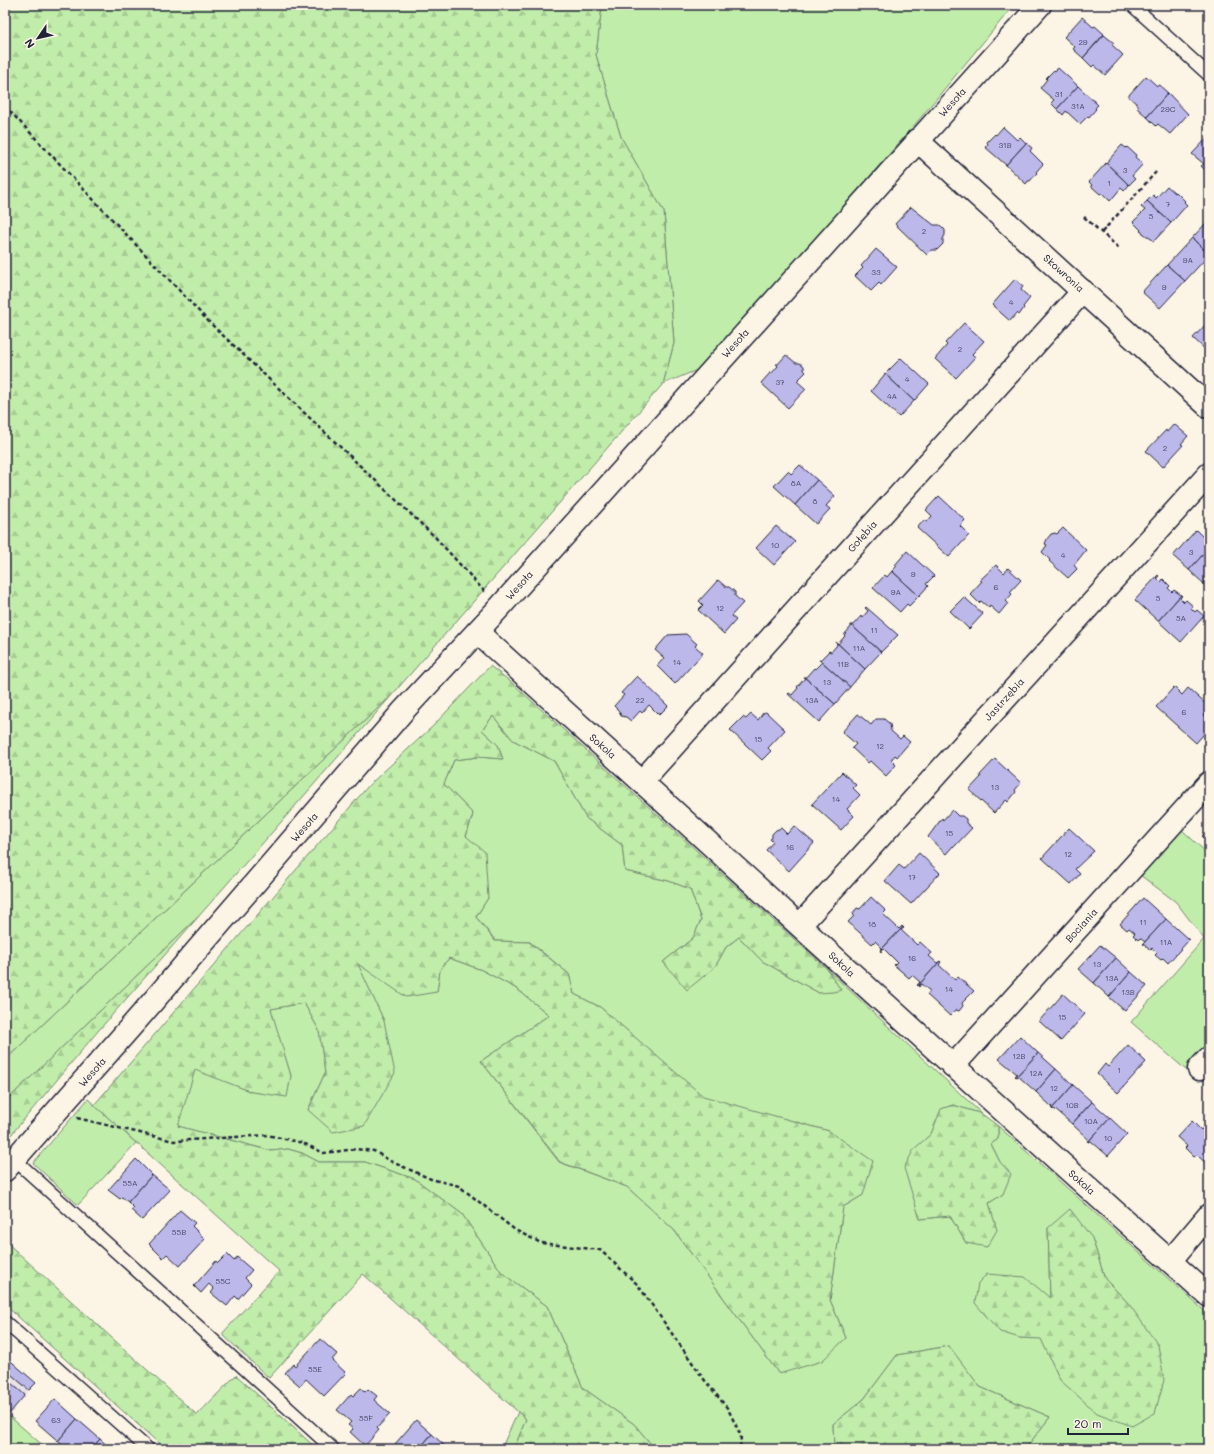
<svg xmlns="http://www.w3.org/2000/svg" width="1214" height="1454" font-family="Mali,sans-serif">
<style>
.built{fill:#e9e3e6}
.grass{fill:#c1edaa;stroke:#728872;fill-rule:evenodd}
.forest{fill:url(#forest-firs);stroke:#728872}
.building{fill:#bcb8ea;stroke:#22223b}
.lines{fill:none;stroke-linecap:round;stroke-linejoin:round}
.lane-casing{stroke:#22223b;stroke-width:15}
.street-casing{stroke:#22223b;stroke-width:25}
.path{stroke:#22223b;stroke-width:2.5;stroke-dasharray:4 3;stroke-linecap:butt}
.lane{stroke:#fcf5e5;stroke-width:12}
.street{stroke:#fcf5e5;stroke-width:22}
.labels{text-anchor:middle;stroke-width:3;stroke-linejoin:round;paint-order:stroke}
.number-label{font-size:8px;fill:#484867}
.street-label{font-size:10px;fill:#22223b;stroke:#fcf5e5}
</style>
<defs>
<pattern id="forest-firs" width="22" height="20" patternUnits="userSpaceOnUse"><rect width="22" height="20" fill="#c1edaa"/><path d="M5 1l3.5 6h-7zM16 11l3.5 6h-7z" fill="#a6cb93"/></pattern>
</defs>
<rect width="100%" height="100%" fill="#fcf5e5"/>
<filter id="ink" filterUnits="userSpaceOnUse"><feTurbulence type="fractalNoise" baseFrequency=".025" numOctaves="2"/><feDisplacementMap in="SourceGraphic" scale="8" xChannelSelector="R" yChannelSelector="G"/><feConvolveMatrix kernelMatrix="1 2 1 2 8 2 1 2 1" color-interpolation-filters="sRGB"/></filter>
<g filter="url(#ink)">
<polygon class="built" points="5,1356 36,1383 8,1415 5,1412"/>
<g class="grass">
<polygon points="602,5 1014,5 912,128 702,368 663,384 674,343 664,212 621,137 596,55"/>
<polygon points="392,695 199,916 5,1102 5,1060"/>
<path d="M493 716 513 740 554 761 586 818 622 845 625 871 669 881 690 889 701 920 693 938 663 962 715 967 726 947 739 937 762 961 819 993 840 990 827 969 982 1114 953 1105 942 1109 931 1134 917 1147 916 1202 920 1219 950 1216 966 1243 996 1230 989 1203 1003 1194 1000 1162 991 1144 998 1139V1126L1209 1315V1449H1025L1050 1417 980 1387 948 1346 897 1355 864 1399 833 1424 834 1449H655L634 1424 583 1388 547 1306 502 1273 462 1214 415 1179 365 1162H319L302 1153 288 1149 272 1151 177 1126 195 1069 252 1092 291 1076 270 1009 304 1003 319 1030 325 1073 308 1110 384 1021 357 963 437 991 440 970 449 958 482 970 517 989 549 1015 481 1061 559 1162 627 1187 674 1230 779 1374 846 1338 830 1300 843 1207 863 1195 829 1131 703 1097 600 1007 574 994 569 974 530 942 496 941 476 917 488 898 466 837 473 814 444 784 454 760 478 757 502 759 498 745 482 730ZM1048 1228 1092 1238 1105 1279 1129 1304 1060 1380 1041 1338H1020L1050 1299Z"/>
<polygon points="1181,829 1209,855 1209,1043 1186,1070 1131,1022 1204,939 1176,902 1140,875"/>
<polygon points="88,1099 136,1143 78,1205 33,1163"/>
<polygon points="5,1412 8,1415 47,1449 5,1449"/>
<polygon points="518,1412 526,1419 514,1449 501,1449"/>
</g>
<g class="forest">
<polygon points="5,5 602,5 596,55 621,137 664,212 674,343 663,384 392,695 5,1060"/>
<polygon points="490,666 511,682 827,969 841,990 833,992 819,993 762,961 739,937 726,947 715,967 687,990 663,962 693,938 701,920 690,889 669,881 625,871 622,845 586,818 554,761 513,740 493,716 482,730 498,745 503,759 478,757 454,760 444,784 473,814 466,836 485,852 488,898 476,917 495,941 529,942 569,974 574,994 600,1007 703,1096 829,1131 873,1161 863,1195 843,1207 830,1300 846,1338 822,1361 779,1374 674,1230 627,1187 560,1162 481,1061 549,1015 517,989 482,970 449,958 440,970 437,992 406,997 358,964 384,1021 395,1073 364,1126 333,1132 308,1110 325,1073 319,1030 304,1003 271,1009 291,1076 287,1097 252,1092 195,1070 178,1126 271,1151 288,1149 302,1153 319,1162 365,1162 415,1179 462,1214 502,1273 547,1306 583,1388 634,1424 655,1449 514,1449 526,1419 363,1274 269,1378 222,1334 279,1271 94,1105 369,785 432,727"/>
<polygon points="199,916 98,1031 5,1142 5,1102"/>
<polygon points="953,1105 982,1114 998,1126 998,1139 991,1144 1000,1162 1011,1174 1003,1194 989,1203 997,1230 987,1247 966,1243 950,1216 920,1219 904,1168 914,1149 931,1134 941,1109"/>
<polygon points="1070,1209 1092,1238 1105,1279 1129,1304 1158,1345 1164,1380 1155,1413 1132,1426 1097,1413 1060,1380 1041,1339 1020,1338 1000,1332 975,1303 978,1283 987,1274 1025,1277 1050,1298 1048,1228"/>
<polygon points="5,1241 197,1415 236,1375 317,1449 165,1449 5,1305"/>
<polygon points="949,1346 980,1387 1050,1417 1025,1449 834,1449 833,1424 864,1399 897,1355"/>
</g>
<g class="building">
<polygon points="1082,17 1093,27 1095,26 1104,34 1083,58 1073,49 1075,47 1064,37"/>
<polygon points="1104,35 1114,43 1112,45 1123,55 1105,75 1094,65 1092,67 1083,58"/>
<polygon points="1058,68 1078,86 1057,109 1051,103 1054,100 1040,88 1047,79 1046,78 1054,70 1055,71"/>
<polygon points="1146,76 1157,86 1159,85 1168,93 1147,117 1137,108 1139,106 1128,96"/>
<polygon points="1078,86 1098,105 1095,108 1096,109 1089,117 1088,116 1080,124 1066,111 1063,115 1057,109"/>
<polygon points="1168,93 1188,114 1170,134 1158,124 1156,126 1147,117"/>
<polygon points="1003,127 1017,140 1020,137 1026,143 1006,165 985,147 988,144 987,142 995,134 996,135"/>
<polygon points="1209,136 1209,174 1201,166 1204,164 1192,154"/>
<polygon points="1026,143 1032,148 1030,151 1043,164 1036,172 1037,173 1030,181 1028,181 1026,184 1006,165"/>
<polygon points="1122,145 1126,148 1127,147 1136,155 1135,157 1143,164 1132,176 1135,179 1129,185 1106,163"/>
<polygon points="1106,163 1129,185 1124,191 1121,188 1110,201 1102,193 1100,194 1091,186 1092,185 1089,182"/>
<polygon points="1167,186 1175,193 1176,192 1185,201 1184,202 1187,205 1171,223 1147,201 1153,195 1156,198"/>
<polygon points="1147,201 1171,223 1154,241 1140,231 1141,230 1133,222 1145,210 1141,207"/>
<polygon points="911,207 934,225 940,225 945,230 945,235 943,239 943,244 937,250 932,250 927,255 895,224"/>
<polygon points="1209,220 1209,254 1192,238"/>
<polygon points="1192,238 1209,255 1185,281 1167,265"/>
<polygon points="876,249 897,267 881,285 879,283 871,291 855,276 863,268 861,266"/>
<polygon points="1167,265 1185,281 1160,308 1142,292"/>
<polygon points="1015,279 1023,286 1021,290 1030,298 1023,307 1024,308 1019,315 1017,313 1010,321 992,305"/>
<polygon points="1209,321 1209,353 1193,338"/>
<polygon points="964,323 984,341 972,354 975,357 956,378 935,359 947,345 945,343"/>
<polygon points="786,355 796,363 800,363 804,366 804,370 806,372 797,381 806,389 788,408 761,383 770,373 770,371 772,373 778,366 776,364 778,364"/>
<polygon points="901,358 929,384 914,401 885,374"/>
<polygon points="885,374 914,401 899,417 871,391"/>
<polygon points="1174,424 1188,436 1181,444 1183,445 1163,467 1146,451 1166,430 1167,432"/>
<polygon points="800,465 817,480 795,505 774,486 788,471 791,474"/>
<polygon points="817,480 835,496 826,506 830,509 816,524 795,505"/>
<polygon points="939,496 965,520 960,526 969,535 949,557 917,528 924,520 927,522 932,516 926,510"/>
<polygon points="776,526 795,542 774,565 756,548"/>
<polygon points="1063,528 1086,550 1074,565 1077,569 1068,578 1049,561 1050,560 1042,552 1047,545 1045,544 1047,539 1051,534 1055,533 1057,534"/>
<polygon points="1196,530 1209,543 1209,548 1189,570 1173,556"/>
<polygon points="1209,548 1209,578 1204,584 1189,570"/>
<polygon points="907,551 934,576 926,584 928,586 919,596 892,571 897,566 895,565"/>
<polygon points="996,565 1004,573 1008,568 1021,580 1010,592 1012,594 1006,601 1008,603 999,614 990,606 989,608 981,601 979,603 970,594 982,581 980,580"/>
<polygon points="892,571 919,596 909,606 907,604 900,612 873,588 885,575 887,577"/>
<polygon points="1158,575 1159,576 1157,578 1161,582 1163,579 1170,586 1168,588 1172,592 1174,590 1181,595 1158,621 1135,600"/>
<polygon points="1209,578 1209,588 1204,584"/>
<polygon points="718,580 726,587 729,587 735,592 735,596 743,603 731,616 736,620 724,634 698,610 703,605 699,601"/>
<polygon points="1181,595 1182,596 1180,598 1184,602 1186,600 1193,606 1191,608 1195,612 1197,610 1204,616 1181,642 1158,621"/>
<polygon points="964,597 983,614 969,629 950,611"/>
<polygon points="866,607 898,635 881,652 851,625 853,625 861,616 862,618 868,611 865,608"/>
<polygon points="851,625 881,652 865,669 836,642 838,644 845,636 844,635 851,627"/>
<polygon points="686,634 697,644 695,646 703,653 675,684 657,666 664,658 655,650 668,635"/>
<polygon points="836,642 865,669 850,687 820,660 829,651 831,652 837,645"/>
<polygon points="819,660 820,660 850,687 835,704 804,677 806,677 814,668 815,669 822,662"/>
<polygon points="637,676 668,706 659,715 649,705 642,713 640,711 631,721 626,717 621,716 619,711 614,706 624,695 621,693"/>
<polygon points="804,677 835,704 819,722 788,694 789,693 792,695 798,688 797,687 805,678"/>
<polygon points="1174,687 1182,695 1188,688 1209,707 1209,709 1203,715 1209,720 1209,728 1196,743 1156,707"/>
<polygon points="766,712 785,730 768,748 771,751 762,760 730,730 743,717 746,719 751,714 758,720 763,713"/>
<polygon points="858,714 871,725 876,719 884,719 890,724 891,731 900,739 903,736 910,742 897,757 895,755 891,760 896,765 886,776 870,761 868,763 852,748 856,744 842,732"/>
<polygon points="995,759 1021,783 1015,790 1016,792 1008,802 1006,800 994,813 969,790 981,777 980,775"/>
<polygon points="842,772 856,785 853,788 860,795 847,809 854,816 841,830 812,804"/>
<polygon points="952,810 958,816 962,816 966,819 966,823 972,828 954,847 953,846 946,854 928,837 942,818 943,820"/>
<polygon points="794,826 814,843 789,871 766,850 773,842 770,839 772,838 772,834 776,830 781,828 787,834"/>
<polygon points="1069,828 1094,851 1075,869 1080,874 1071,884 1042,858"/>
<polygon points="1209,829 1209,842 1202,836"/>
<polygon points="919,853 940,873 911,904 885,881 899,865 904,869"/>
<polygon points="871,897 886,911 883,914 899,929 902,926 903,927 880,951 882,948 875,941 872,944 848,922 854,916 853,913 857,908 860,909"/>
<polygon points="1143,898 1166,919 1145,942 1140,938 1138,940 1133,935 1135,933 1129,928 1127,930 1120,924"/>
<polygon points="1166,919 1189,940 1168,963 1163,958 1161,960 1155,955 1157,953 1152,948 1150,950 1143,944"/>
<polygon points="903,927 904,928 901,930 917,945 920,942 932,953 929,956 937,963 940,961 918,986 917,985 920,982 912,975 909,978 894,965 897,962 884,949 881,952 880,951"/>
<polygon points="1100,945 1116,958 1094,983 1078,969"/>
<polygon points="1116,958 1131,972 1109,997 1094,983"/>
<polygon points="940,961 941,962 939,965 955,980 958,977 974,991 962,1003 963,1006 959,1011 956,1010 950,1016 927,995 930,991 921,984 919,987 918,986"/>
<polygon points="1131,972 1147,986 1125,1011 1109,997"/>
<polygon points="1063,994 1085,1014 1061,1041 1039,1021"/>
<polygon points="1020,1036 1038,1053 1016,1077 1015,1076 1017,1074 999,1059"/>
<polygon points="1128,1045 1146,1062 1118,1093 1097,1074 1105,1064 1108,1067"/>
<polygon points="1038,1053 1056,1069 1036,1092 1018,1076 1016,1077"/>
<polygon points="1056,1069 1073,1085 1052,1109 1051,1108 1052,1107 1036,1092"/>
<polygon points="1073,1085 1092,1102 1072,1124 1054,1109 1053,1110 1052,1109"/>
<polygon points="1092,1102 1110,1118 1088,1142 1087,1140 1088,1139 1072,1124"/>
<polygon points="1110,1118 1127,1134 1108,1156 1091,1141 1088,1142"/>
<polygon points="1192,1121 1201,1130 1209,1121 1209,1166 1197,1155 1194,1157 1185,1148 1187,1146 1177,1137"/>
<polygon points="136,1159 152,1175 128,1202 122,1197 120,1199 108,1190"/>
<polygon points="152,1175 170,1190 142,1220 131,1210 134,1208 128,1202"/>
<polygon points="180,1210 195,1223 192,1226 205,1239 180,1266 167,1254 163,1258 149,1244"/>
<polygon points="227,1254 234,1261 237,1257 252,1270 245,1278 251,1284 238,1299 235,1296 227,1306 211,1293 214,1289 209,1284 201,1293 194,1286 216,1261 218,1263"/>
<polygon points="320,1339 337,1354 332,1360 346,1373 324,1396 306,1379 300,1386 285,1373 293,1364 295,1366"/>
<polygon points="5,1356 36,1383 29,1390 5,1369"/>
<polygon points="11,1383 25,1395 8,1415 5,1412 5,1387 6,1388"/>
<polygon points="361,1388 365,1392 368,1389 377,1396 374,1400 390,1414 377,1428 379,1430 365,1446 350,1432 353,1429 348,1425 351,1422 337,1410 351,1394 353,1396"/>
<polygon points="55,1399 77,1419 58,1441 35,1421"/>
<polygon points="77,1419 100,1439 91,1449 66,1449 58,1441"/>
<polygon points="416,1420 432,1434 419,1449 400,1449 395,1444"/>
<polygon points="432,1434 448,1449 419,1449"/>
<polygon points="100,1439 111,1449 91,1449"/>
</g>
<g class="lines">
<defs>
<g id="lane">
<polyline points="1132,5 1209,75"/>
<polyline points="14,1159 333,1449"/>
<polyline points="5,1322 148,1449"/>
</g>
<g id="street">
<polyline points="917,140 1209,407"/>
<path d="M477 632C721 853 963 1077 1209 1296"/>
<polyline points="642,781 1083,291"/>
<polyline points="800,925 1209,474"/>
<polyline points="953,1066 1209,783"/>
<polyline points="1199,1069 1209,1058"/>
<polyline points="5,1170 142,1014 404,710 499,608 1040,5"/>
<polyline points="1170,1261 1209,1215"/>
</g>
</defs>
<use href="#lane" class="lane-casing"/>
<use href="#street" class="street-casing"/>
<g class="path">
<polyline points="5,106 210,323 436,538 485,592"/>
<polyline points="1084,217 1120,249"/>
<polyline points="1102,232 1156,172"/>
<polyline points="77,1118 174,1141 267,1135 303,1143 324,1153 356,1149 374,1151 392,1162 431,1179 459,1186 515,1230 541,1243 600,1250 638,1285 703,1378 728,1409 741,1436 740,1449"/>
</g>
<use href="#lane" class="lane"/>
<use href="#street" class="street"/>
</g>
</g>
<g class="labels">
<g class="number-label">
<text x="1083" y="45">29</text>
<text x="1059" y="97">31</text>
<text x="1078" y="109">31A</text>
<text x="1168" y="112">29C</text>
<text x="1005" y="148">31B</text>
<text x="1125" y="173">3</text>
<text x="1109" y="186">1</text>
<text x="1168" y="207">7</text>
<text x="1151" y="219">5</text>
<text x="924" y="234">2</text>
<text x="1188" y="263">9A</text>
<text x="876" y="275">33</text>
<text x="1164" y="290">9</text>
<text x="1011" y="305">4</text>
<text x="960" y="352">2</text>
<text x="907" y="382">4</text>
<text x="780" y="385">37</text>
<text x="892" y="399">4A</text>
<text x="1165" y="451">2</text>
<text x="796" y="486">8A</text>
<text x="815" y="504">8</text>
<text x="775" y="548">10</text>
<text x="1191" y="555">3</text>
<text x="1063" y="558">4</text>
<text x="913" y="577">9</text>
<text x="996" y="590">6</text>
<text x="896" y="595">9A</text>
<text x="1158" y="601">5</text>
<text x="720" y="611">12</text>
<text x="1181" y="621">5A</text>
<text x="874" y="633">11</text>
<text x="859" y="651">11A</text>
<text x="677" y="665">14</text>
<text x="843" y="667">11B</text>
<text x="827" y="685">13</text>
<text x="640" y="703">22</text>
<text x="812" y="703">13A</text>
<text x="1184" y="715">6</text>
<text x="758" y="742">15</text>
<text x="880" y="749">12</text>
<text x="995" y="790">13</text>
<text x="836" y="802">14</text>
<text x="949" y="836">15</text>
<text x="790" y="850">16</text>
<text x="1068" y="857">12</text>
<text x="912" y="880">17</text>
<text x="1143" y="925">11</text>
<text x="872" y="927">18</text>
<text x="1166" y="945">11A</text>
<text x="912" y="961">16</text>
<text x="1097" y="967">13</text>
<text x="1112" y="981">13A</text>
<text x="949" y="992">14</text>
<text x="1128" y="995">13B</text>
<text x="1062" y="1020">15</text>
<text x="1019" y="1059">12B</text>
<text x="1119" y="1073">1</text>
<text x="1036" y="1076">12A</text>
<text x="1054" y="1091">12</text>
<text x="1072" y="1108">10B</text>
<text x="1091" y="1124">10A</text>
<text x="1108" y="1141">10</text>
<text x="130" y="1186">55A</text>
<text x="179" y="1235">55B</text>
<text x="223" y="1284">55C</text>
<text x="315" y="1372">55E</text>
<text x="366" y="1421">55F</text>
<text x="56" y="1423">63</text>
</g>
<g class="street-label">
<text transform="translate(952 102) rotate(-48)" y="4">Wesoła</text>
<text transform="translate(1064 273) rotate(42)" y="4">Skowronia</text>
<text transform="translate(735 343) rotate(-48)" y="4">Wesoła</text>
<text transform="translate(862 536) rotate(-48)" y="4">Gołębia</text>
<text transform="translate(519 585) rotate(-48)" y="4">Wesoła</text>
<text transform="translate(1004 699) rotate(-48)" y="4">Jastrzębia</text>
<text transform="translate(603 746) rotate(42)" y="4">Sokola</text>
<text transform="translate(304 827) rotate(-49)" y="4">Wesoła</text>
<text transform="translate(1081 925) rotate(-48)" y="4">Bociania</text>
<text transform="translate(842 964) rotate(43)" y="4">Sokola</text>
<text transform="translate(92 1072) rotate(-49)" y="4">Wesoła</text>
<text transform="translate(1082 1182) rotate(42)" y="4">Sokola</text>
</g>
</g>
<rect width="1214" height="1454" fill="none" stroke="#fcf5e5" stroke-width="20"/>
<rect x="10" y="10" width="1194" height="1434" fill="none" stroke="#22223b" stroke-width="1.5" filter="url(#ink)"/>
<g transform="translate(38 38) rotate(236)" stroke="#fcf5e5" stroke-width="3" paint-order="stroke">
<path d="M0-3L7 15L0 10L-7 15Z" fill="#22223b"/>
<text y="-6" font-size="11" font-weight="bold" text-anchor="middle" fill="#22223b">N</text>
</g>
<path d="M1068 1428v6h60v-6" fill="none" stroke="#22223b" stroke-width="2"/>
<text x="1074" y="1428" font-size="12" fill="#22223b" stroke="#fcf5e5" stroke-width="3" paint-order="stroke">20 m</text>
</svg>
